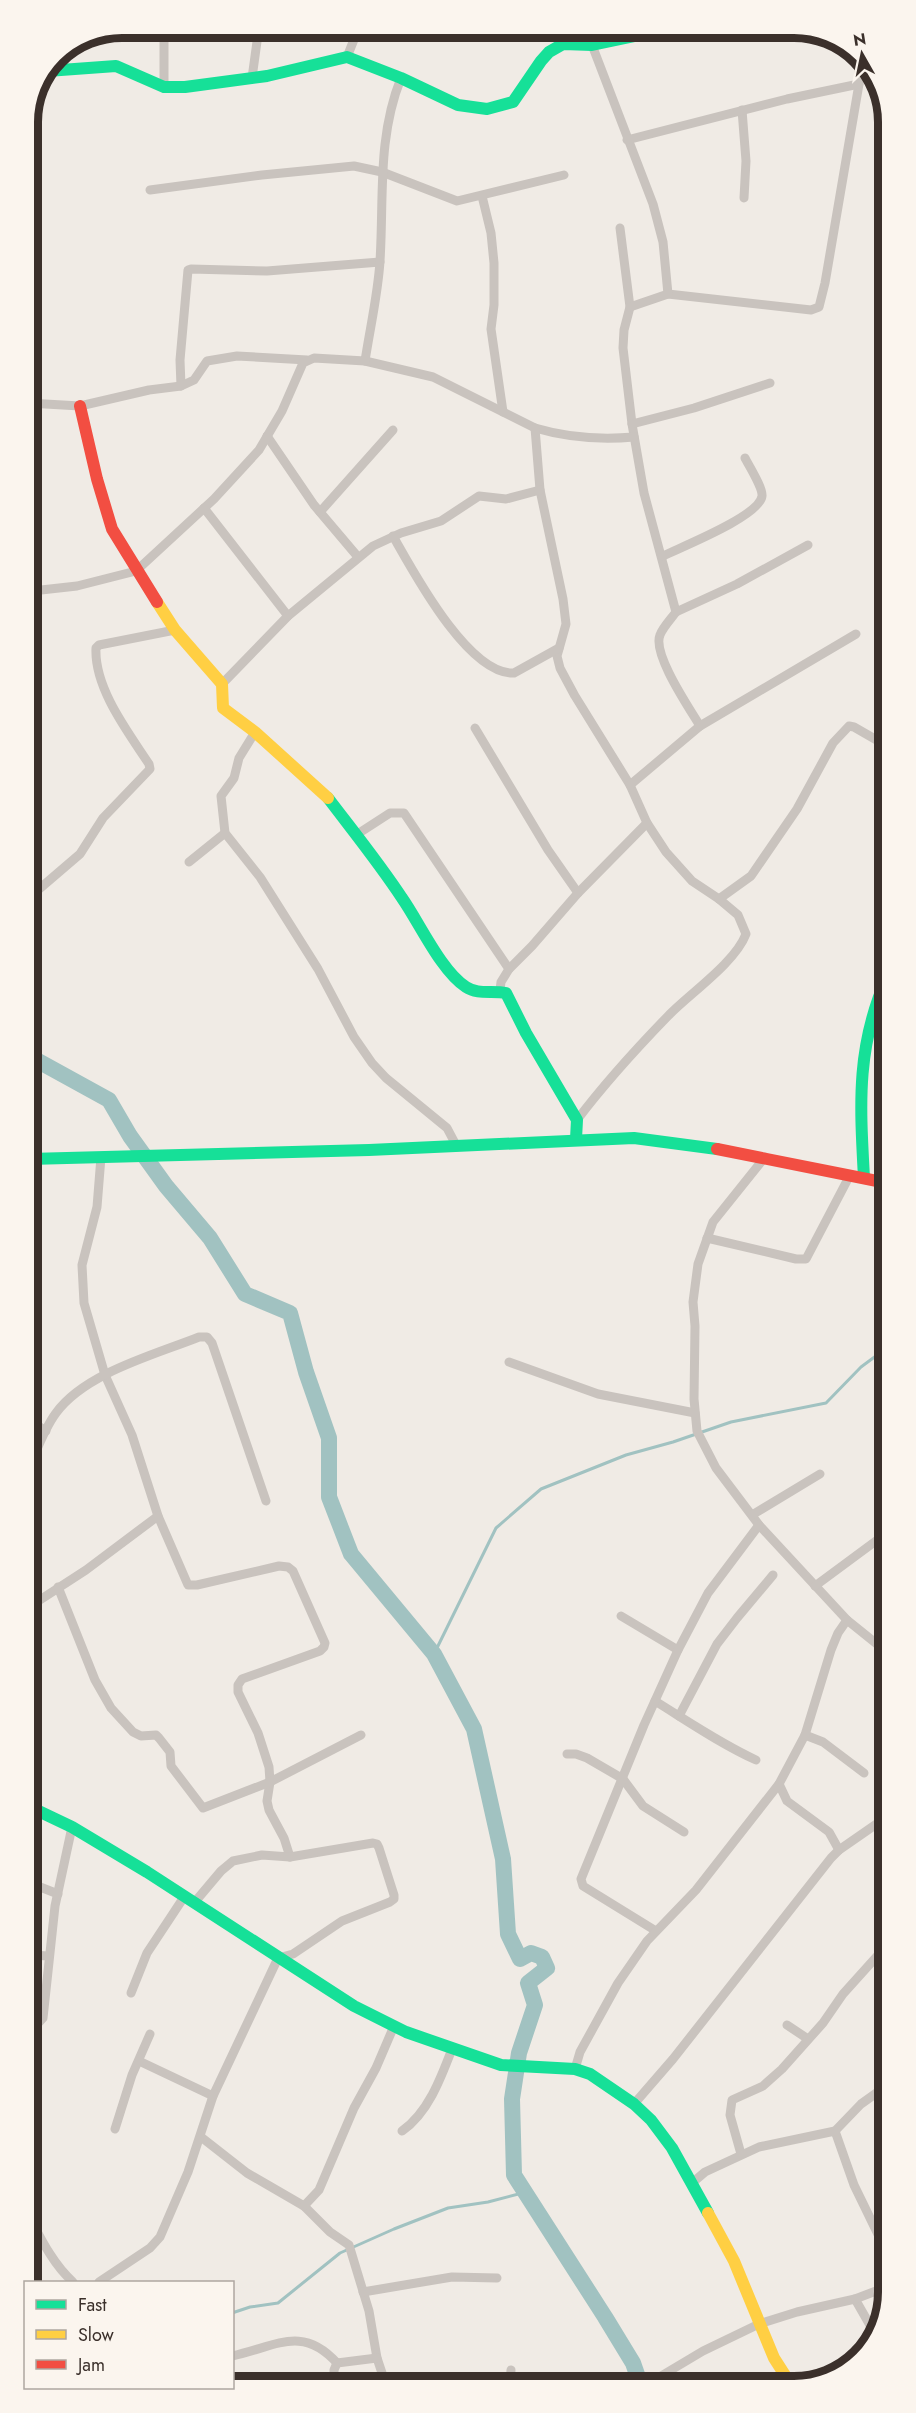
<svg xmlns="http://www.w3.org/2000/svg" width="916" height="2413" font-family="Jost,sans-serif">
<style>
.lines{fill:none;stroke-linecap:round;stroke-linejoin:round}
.stream{stroke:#a1c2c1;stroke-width:3}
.river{stroke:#a1c2c1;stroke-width:16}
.street{stroke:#c9c3be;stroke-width:9}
.fast{stroke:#16e098;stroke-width:12}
.slow{stroke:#ffcf43;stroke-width:12}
.jam{stroke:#f24e42;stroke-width:12}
.rim{fill:none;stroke:#3b302b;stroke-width:8}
</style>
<rect width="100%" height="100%" fill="#f0ebe5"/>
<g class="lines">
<g class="stream">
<polyline points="886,257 884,293 886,307"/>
<polyline points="434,1654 496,1528 541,1489 626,1455 673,1442 731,1422 826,1403 861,1367 888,1347"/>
<polyline points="232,2313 250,2307 278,2303 340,2253 394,2229 448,2208 488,2202 526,2192"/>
</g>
<polyline class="river" points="29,1056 109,1100 130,1136 166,1186 210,1238 245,1294 290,1313 306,1372 329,1438 329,1497 351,1554 434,1654 474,1729 503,1859 508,1934 520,1959 531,1953 542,1957 547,1968 528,1983 535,2005 519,2053 512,2099 514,2175 605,2317 633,2363 640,2383"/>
<g class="street">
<polyline points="164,27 164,87"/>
<polyline points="561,27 563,44"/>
<polyline points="592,45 653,204 663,242 668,294 811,310 819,307 825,283 859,84 859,58"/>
<polyline points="59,53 60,70"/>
<polyline points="347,57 359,27"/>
<polyline points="252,78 259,27"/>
<polyline points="742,110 746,161 744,198"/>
<polyline points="627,140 787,99 859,84"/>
<polyline points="27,188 40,88"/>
<polyline points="150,190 262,175 354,166 382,172 457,201 564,175"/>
<polyline points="482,196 491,233 494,263 494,305 491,329 503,412"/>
<path d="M620 228 630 307 624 330 623 348 632 424 644 493 676 612C671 619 663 627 660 635 652 654 690 709 700 726"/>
<polyline points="630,307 668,294"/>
<path d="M365 361 433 377 535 428C569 438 600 440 634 437"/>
<polyline points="181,386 180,360 188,270 191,269 267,271 380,262"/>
<polyline points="28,403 80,406 149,390 181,386 194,380 207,361 237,356 307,360"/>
<polyline points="632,424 694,408 770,383"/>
<path d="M535 428 540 490 563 599 566 624 557 656 560 668 575 696 630 785 647 823 666 852 692 881 719 899 738 915 746 934C735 963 689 994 668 1016 636 1049 605 1083 577 1120"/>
<polyline points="267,436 314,505 358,557"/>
<polyline points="204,508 288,616"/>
<polyline points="320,512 393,430"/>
<path d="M393 536C413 571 468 675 514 673L559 648"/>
<path d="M663 556C681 547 760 516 762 496 763 488 749 466 745 458"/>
<path d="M28 575 33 585 41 590 77 586 136 571 214 499 259 450 282 411 303 363 314 358 365 361C370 328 378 294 380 261 384 198 377 138 401 78"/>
<polyline points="676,612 737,584 808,545"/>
<polyline points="222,684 288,616 373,546 401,533 441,521 479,496 506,499 540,490"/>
<polyline points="475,728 548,850 578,893"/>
<polyline points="255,732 239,758 234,778 221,796 225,833 260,877 318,969 354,1037 372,1063 386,1078 447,1128 456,1145"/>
<polyline points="630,785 700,726 856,634"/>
<polyline points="356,835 390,813 404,813 509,969"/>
<polyline points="189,862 225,833"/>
<polyline points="28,879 38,890"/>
<polyline points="719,899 751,876 797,809 833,743 849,726 854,727 887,746"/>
<path d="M28 904 38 890 80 854 103 818 150 769 149 764C128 732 94 688 96 648L99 645 175 630"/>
<polyline points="500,990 501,982 509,969 532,946 578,893 647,823"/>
<polyline points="101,1157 97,1207 82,1265 84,1303 105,1375 132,1435 158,1516 188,1585 197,1585 279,1566 288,1567 293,1571 325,1643 324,1647 320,1651 242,1679 238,1685 238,1692 258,1733 269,1767 270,1782 267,1801 269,1810 284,1838 290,1857"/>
<polyline points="765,1157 713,1222 698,1264 693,1302 695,1326 694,1399 697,1431 716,1468 759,1525 847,1620 888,1653"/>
<polyline points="707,1238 796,1259 806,1259 850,1175"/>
<polyline points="509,1362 598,1394 695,1413"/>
<polyline points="29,1420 46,1431"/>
<path d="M29 1468C37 1450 44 1429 56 1413 85 1373 154 1355 199 1337H207L212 1343 266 1501"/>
<polyline points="752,1515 820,1474"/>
<polyline points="815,1586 888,1532"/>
<polyline points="58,1587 95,1680 111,1708 133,1732 141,1736 156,1735 159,1738 170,1752 171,1766 203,1808 270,1782 361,1735"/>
<polyline points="29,1607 86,1570 158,1516"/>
<polyline points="621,1616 678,1650"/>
<path d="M655 1701C689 1722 721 1744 756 1760"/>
<polyline points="679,1716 717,1644 737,1618 773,1575"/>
<polyline points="805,1735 823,1742 864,1773"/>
<polyline points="567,1754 576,1754 587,1758 623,1779 643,1806 684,1832"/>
<polyline points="779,1784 787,1801 829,1832 839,1850"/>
<polyline points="30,1883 58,1894"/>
<polyline points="656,1931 583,1886 581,1879 644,1725 678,1650 708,1593 759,1525"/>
<polyline points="30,1955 49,1956"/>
<polyline points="131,1993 147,1953 184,1897"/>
<polyline points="787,2025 808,2039"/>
<polyline points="30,2032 43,2018 55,1906 72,1827"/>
<polyline points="139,2061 213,2096"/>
<polyline points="575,2069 580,2052 618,1983 647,1941 696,1890 779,1784 805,1735 831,1650 838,1633 847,1620"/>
<polyline points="634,2104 673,2059 831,1858 839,1850 888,1816"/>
<polyline points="115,2129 132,2075 150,2034"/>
<path d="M402 2131C428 2113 441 2078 452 2049"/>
<polyline points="835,2131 854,2185 889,2257"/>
<polyline points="201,2137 247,2173 304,2206 330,2232 349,2245 369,2311 377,2358 386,2385"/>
<polyline points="741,2154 730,2115 732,2100 763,2086 782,2069 823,2023 843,1994 888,1944"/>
<polyline points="692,2183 705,2172 759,2147 835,2131 861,2104 889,2084"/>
<polyline points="304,2206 319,2190 354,2108 376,2068 394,2026"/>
<path d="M30 2218C42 2241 54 2265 73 2282"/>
<polyline points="99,2282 150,2248 160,2237 188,2172 213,2096 278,1958 293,1954 342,1921 390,1902 394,1899 394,1895 379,1848 377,1844 373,1843 290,1857 262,1855 233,1861 221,1871 194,1903"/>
<polyline points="363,2292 452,2277 497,2278"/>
<polyline points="855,2299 875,2334"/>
<path d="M232 2356C275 2347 302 2324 337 2363"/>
<polyline points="337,2363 377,2358"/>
<polyline points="651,2382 703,2351 759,2324 797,2312 855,2299 889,2286"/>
<polyline points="510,2384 511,2370"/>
<polyline points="334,2385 334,2370 337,2363"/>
</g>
<g class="fast">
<polyline points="47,71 116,66 164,87 185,87 267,76 347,57 401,78 458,105 487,109 513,102 541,61 549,52 563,44 592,45 678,27"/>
<path d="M328 798C353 831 379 863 402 898 419 922 441 971 466 987 478 995 493 990 506 993L526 1033 577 1120 576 1139"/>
<polyline points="29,1159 369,1150 634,1138 717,1149"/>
<path d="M864 1178C860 1104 856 1047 887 977"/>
<polyline points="30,1807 72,1827 147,1872 354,2006 406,2032 501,2065 575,2069 590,2074 634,2104 651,2120 672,2148 708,2213"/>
</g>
<g class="slow">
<polyline points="157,602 175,630 222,684 223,708 255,732 328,798"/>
<polyline points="708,2213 734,2261 774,2358 790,2383"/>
</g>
<g class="jam">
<polyline points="80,406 97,479 112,529 157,602"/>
<polyline points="717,1149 887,1183"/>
</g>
</g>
<path d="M0 0H916V2413H0ZM122 38H794A84 84 0 0 1 878 122V2292A84 84 0 0 1 794 2376H122A84 84 0 0 1 38 2292V122A84 84 0 0 1 122 38Z" fill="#fbf5ee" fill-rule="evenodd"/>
<path class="rim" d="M122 38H794A84 84 0 0 1 878 122V2292A84 84 0 0 1 794 2376H122A84 84 0 0 1 38 2292V122A84 84 0 0 1 122 38Z"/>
<rect x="24" y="2281" width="210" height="108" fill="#fbf5ee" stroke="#aea6a0" stroke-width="1.5"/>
<rect x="36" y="2300" width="30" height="9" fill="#16e098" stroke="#aea6a0" stroke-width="1.5"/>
<text x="78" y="2311" font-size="18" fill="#3b302b">Fast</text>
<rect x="36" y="2330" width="30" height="9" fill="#ffcf43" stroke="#aea6a0" stroke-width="1.5"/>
<text x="78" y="2341" font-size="18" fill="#3b302b">Slow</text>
<rect x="36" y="2360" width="30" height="9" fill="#f24e42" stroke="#aea6a0" stroke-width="1.5"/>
<text x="78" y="2371" font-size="18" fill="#3b302b">Jam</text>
<g transform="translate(862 54) rotate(351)" stroke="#fbf5ee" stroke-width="4.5" paint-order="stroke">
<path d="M0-4.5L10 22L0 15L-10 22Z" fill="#3b302b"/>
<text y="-9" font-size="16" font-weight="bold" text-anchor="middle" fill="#3b302b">N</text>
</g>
</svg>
